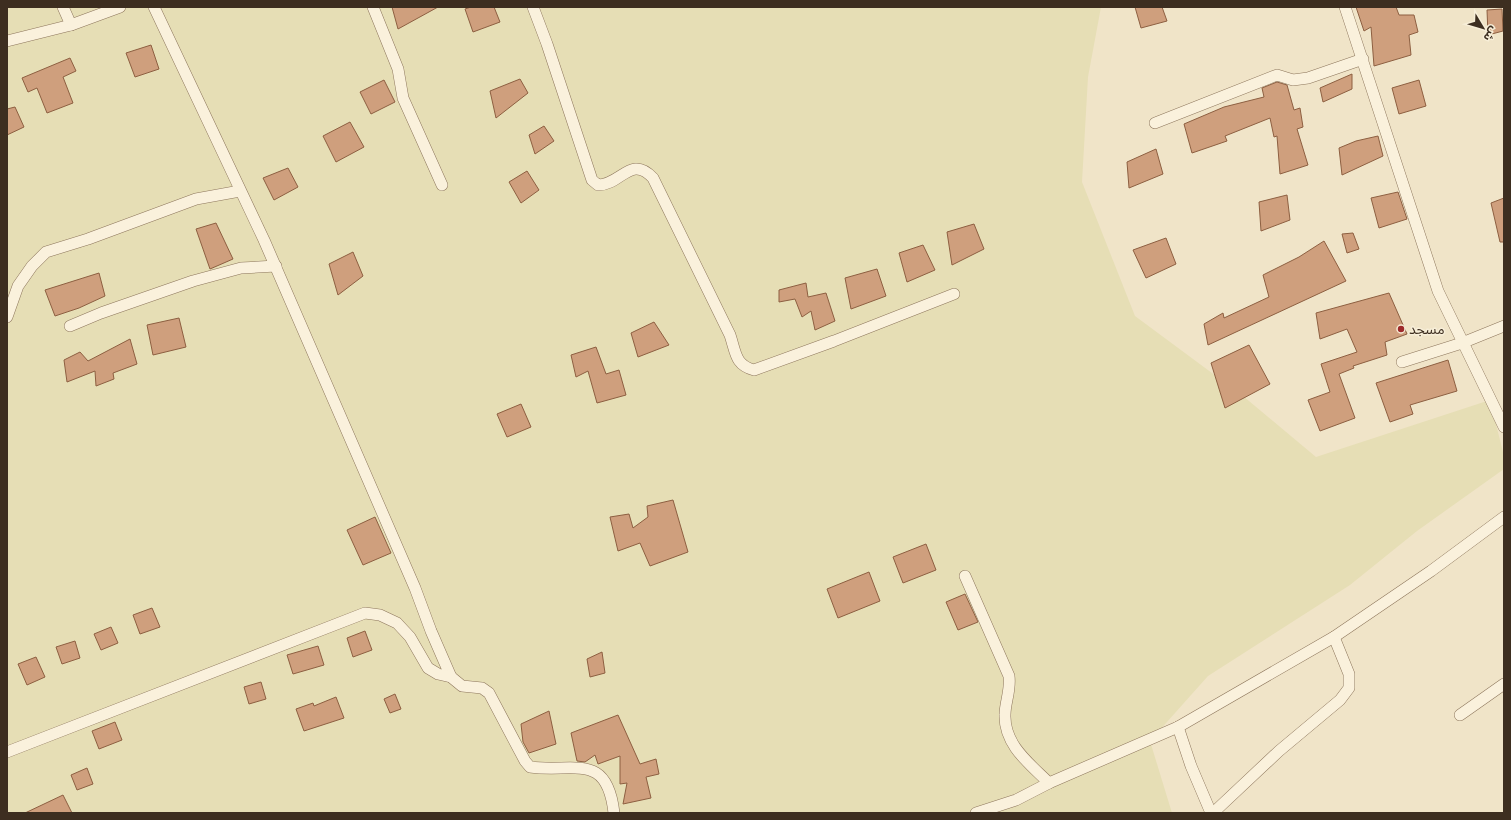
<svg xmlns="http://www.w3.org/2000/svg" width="1511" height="820" font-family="'Source Serif 4','Noto Sans Arabic',serif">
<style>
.farmland{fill:#e6deb5}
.building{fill:#cf9f7d;stroke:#8d5f41}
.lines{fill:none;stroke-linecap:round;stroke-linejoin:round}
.street-casing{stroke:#8d765c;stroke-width:12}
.street{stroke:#faf1dc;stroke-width:11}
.poi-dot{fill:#9e2a2b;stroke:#f7eed8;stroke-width:1.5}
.labels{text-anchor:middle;stroke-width:3;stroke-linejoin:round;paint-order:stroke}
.poi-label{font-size:14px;fill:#3d2e20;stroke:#f7eed8;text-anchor:start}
</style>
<rect width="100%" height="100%" fill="#f0e4c8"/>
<polygon class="farmland" points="7,7 1101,7 1088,77 1082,182 1135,316 1243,396 1316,457 1490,400 1504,456 1504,469 1417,531 1350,585 1208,676 1150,741 1172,813 7,813"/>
<g class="building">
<polygon points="392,7 438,7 398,29"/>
<polygon points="471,7 494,7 500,22 473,32 465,9"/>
<polygon points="1135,7 1162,7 1167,21 1141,28"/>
<polygon points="1356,7 1396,7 1399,15 1414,15 1418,32 1409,35 1411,55 1374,66 1371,27 1364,31"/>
<polygon points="1502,9 1503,31 1488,35 1487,10"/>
<polygon points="151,45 159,69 135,77 126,53"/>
<polygon points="70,58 76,71 63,77 73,103 47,113 37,88 28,92 22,78"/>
<polygon points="1352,74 1352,89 1323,102 1320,88"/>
<polygon points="520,79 528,93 496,118 490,91"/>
<polygon points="384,80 395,102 371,114 360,92"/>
<polygon points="1419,80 1426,106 1399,114 1392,88"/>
<polygon points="1277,82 1287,85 1294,110 1300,108 1303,127 1297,129 1308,165 1280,174 1277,136 1274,137 1270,118 1225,136 1227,141 1192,153 1184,124 1224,107 1264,97 1262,88"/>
<polygon points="15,107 24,127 7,135 7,109"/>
<polygon points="350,122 364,147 336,162 323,136"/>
<polygon points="544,126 554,141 535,154 529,135"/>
<polygon points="1378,136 1383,156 1342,175 1339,148 1356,141"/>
<polygon points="1156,149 1163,174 1129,188 1127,162"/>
<polygon points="288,168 298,187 274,200 263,178"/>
<polygon points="527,171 539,190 521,203 509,182"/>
<polygon points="1398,192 1407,219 1379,228 1371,198"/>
<polygon points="1287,195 1290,220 1261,231 1259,202"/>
<polygon points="1504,198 1504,242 1500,242 1491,203"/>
<polygon points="216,223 233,259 210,269 196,229"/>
<polygon points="974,224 984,249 952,265 947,232"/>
<polygon points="1353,233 1359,249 1347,253 1342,234"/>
<polygon points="1166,238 1176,264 1146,278 1133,250"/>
<polygon points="1324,241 1346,281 1208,345 1204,324 1223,313 1224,318 1269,297 1263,275 1299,257"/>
<polygon points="923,245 935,270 907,282 899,253"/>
<polygon points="353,252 363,276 338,295 329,264"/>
<polygon points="877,269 886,296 851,309 845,278"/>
<polygon points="99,273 105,296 79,308 55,316 45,290"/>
<polygon points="806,283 808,297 826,293 835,321 815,330 811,311 802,317 795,299 779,302 779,290"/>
<polygon points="1389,293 1407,334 1385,342 1387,355 1353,366 1354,368 1339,374 1355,418 1320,431 1308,400 1330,392 1321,364 1357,352 1347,329 1320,339 1316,313"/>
<polygon points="179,318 186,347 153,355 147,325"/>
<polygon points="654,322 669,345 638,357 631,333"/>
<polygon points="130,339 137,364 113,373 114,379 96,386 95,371 67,382 64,360 80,352 88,361"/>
<polygon points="1249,345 1270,384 1225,408 1211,363"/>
<polygon points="596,347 606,374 619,370 626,395 597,403 588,371 576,377 571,355"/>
<polygon points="1448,360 1457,391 1410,405 1413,414 1390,422 1376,383"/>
<polygon points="521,404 531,427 507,437 497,414"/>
<polygon points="673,500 688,552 650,566 640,543 618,551 610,517 629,514 633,528 648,517 647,506"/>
<polygon points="375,517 391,553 363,565 347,530"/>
<polygon points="926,544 936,570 903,583 893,557"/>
<polygon points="869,572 880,601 838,618 827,589"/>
<polygon points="965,594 978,622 958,630 946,602"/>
<polygon points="152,608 160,627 140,634 133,615"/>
<polygon points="111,627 118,643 101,650 94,634"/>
<polygon points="365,631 372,650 353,657 347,638"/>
<polygon points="75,641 80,658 62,664 56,647"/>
<polygon points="318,646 324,665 293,674 287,655"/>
<polygon points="602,652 605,673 590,677 587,659"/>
<polygon points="36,657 45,677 27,685 18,664"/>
<polygon points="261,682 266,699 249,704 244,687"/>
<polygon points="395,694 401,709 390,713 384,699"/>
<polygon points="336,697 344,718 304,731 296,709 313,703 314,706"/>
<polygon points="549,711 556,744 529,753 523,742 521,724"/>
<polygon points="618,715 640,764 656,759 659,774 646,777 651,798 623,804 627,783 620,784 620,756 598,764 595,755 585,762 577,761 571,733"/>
<polygon points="115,722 122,740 99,749 92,731"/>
<polygon points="87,768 93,784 77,790 71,775"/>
<polygon points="63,795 72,813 25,813"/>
</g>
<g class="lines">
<defs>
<g id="street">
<polyline points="63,7 71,25"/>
<polyline points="154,7 264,240 415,588 431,631 451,677"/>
<polyline points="373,7 398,69 403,98 442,185"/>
<path d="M533 7 547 44 592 180 598 185C621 185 631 154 653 178L730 335C736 353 735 365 754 370L834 341 954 294"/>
<polyline points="1345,7 1438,291 1504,427"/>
<polyline points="7,41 71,25 120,7"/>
<polyline points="1155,123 1277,75 1293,80 1308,78 1363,59"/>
<polyline points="7,317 18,286 32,266 46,252 88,239 196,199 240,191"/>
<polyline points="70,326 101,313 193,281 241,268 276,266"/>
<polyline points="1402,362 1462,343 1504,326"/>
<path d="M965 576 1009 676C1011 690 1005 702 1005 715 1004 745 1030 764 1049 783"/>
<polyline points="1460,715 1504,684"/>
<polyline points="1178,727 1191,766 1211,813"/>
<path d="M7 752 365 613 380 615 397 623 410 637 428 668 438 674 451 677 462 686 482 688 489 693 525 761 530 767C574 773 607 751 614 813"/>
<polyline points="976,813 1016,800 1049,783 1178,727 1334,637 1431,571 1504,517"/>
<polyline points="1213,813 1279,751 1340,700 1349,688 1349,674 1334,637"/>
</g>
</defs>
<use href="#street" class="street-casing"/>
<use href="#street" class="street"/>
</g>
<circle class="poi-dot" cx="1401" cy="329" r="4"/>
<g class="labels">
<g class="poi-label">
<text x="1409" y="334">مسجد</text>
</g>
</g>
<rect width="1511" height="820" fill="none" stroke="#3d2e20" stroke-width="16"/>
<g transform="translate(1483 28) rotate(128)" stroke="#f7eed8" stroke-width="3" paint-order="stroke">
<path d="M0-3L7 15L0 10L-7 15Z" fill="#3d2e20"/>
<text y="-6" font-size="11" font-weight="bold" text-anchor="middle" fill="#3d2e20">ش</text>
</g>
</svg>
